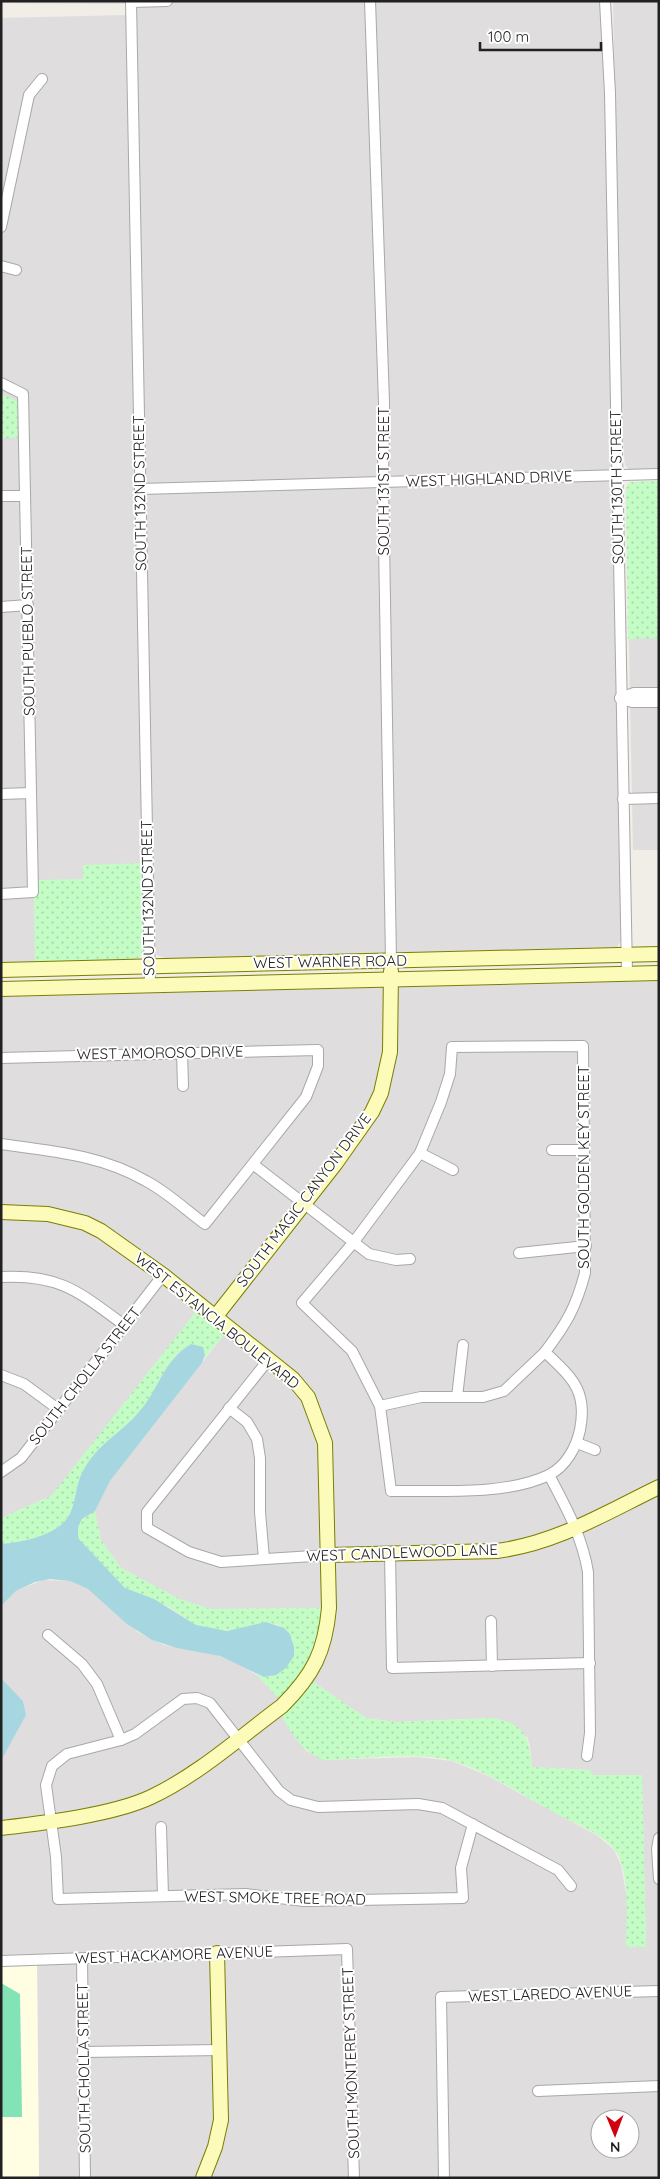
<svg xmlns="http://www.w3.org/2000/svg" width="660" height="2179" font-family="Quicksand,sans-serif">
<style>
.residential{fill:#dfddde;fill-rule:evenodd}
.education{fill:#fffde2}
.park{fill:url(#park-dots)}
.pitch{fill:#82e3b7}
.water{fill:#a6d7e0}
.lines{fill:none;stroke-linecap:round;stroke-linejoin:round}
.street-casing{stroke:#a8a8a8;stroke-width:12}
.secondary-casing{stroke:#7a7f00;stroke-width:16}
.street{stroke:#fff;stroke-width:10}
.secondary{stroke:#fcfbba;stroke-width:14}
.labels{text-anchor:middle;stroke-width:4;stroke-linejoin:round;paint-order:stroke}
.street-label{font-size:15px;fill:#212121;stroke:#fff}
</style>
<defs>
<pattern id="park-dots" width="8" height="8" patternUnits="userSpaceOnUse" patternTransform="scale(1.25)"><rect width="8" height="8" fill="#c3fcc4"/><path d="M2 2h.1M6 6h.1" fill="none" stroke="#a7d8a8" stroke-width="1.8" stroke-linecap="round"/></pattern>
</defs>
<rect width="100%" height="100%" fill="#f1ede7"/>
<g class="residential">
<polygon points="1,1 126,1 126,4 1,3"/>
<polygon points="135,1 603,1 622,939 617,947 167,959 157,955 155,952"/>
<polygon points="613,1 659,1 659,470 629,470 625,465 621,420"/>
<polygon points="126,15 145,949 143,954 134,960 1,963 1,18"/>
<polygon points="659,481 659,850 633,850 626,489 629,483 632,482"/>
<path d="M659 981V2178H39L37 1954 1 1955V1761L26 1715 23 1701 1 1678V1606L16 1591 43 1580 70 1581 88 1589 139 1633 164 1645 212 1653 240 1665 257 1675 280 1700 275 1704 306 1751 324 1760 417 1757 452 1761 488 1776 598 1836 614 1850 621 1865 626 1893 646 1946 642 1775H592L590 1770 532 1767 530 1746 527 1737 491 1718 395 1722 366 1718 312 1681 321 1666 335 1608 211 1609 179 1599 121 1568 101 1540 95 1511 102 1493 110 1481 226 1332 66 1479 51 1496 1 1518V997ZM600 2119H630V2149H600Z"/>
</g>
<polygon class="education" points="37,1966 39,2178 1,2178 1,1967"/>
<g class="park">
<polygon points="1,393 18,402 18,438 1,438"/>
<polygon points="659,481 659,638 628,639 626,489 629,483 632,482"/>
<polygon points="143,863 145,949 139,958 35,962 34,898 38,889 39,880 83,879 83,865"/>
<path d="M197 1310 226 1332 204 1359 205 1352 184 1348C160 1369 156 1394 138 1414 118 1435 98 1444 83 1471 75 1487 77 1508 65 1521 50 1537 22 1542 1 1544V1518L51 1496Z"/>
<path d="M95 1511 101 1540 121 1568 179 1599 211 1609 324 1608C317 1652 310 1667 280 1700L257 1675 270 1677 294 1652 293 1640 279 1625 266 1622 235 1630H212L196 1625 169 1607 125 1588 78 1538C76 1523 83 1517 95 1511Z"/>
<path d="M312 1681 366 1718 395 1722 491 1718C525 1722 529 1737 532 1767L590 1770 592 1775H642L646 1947H626C626 1921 631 1872 615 1850 602 1833 575 1824 557 1814 524 1796 489 1772 453 1761 418 1751 362 1759 324 1760 303 1753 291 1733 281 1714Z"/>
</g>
<polygon class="pitch" points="1,1983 20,1994 22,2117 1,2117"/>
<g class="water">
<path d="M191 1344 203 1347 205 1355 202 1363 110 1481 95 1511 82 1519 78 1527V1538L125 1588 154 1599 196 1625 227 1631 266 1622 284 1628 290 1634 294 1647V1656L286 1668 276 1675 264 1677 220 1656 177 1648 152 1640 127 1624 88 1589 70 1581 50 1579 35 1582 16 1591 1 1606V1544C22 1542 50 1537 65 1521 77 1508 74 1487 83 1471 98 1443 119 1435 138 1413 159 1391 161 1363 191 1344Z"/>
<polygon points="1,1678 23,1701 26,1715 1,1761"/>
</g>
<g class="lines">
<defs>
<g id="street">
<polyline points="370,1 384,402 383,482 391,960"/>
<polyline points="605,1 610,93 627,973"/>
<polyline points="1,227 29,95 42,79"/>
<polyline points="1,266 16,270"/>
<polyline points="1,383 23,394 33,892 1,894"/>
<polyline points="140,489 659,474"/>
<polyline points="1,496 25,496"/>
<polyline points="1,607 28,605"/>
<polyline points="620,698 634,693 659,693"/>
<polyline points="620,698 632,702 659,702"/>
<polyline points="1,794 31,793"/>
<polyline points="623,799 659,798"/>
<polyline points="150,985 131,2 167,1"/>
<path d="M583 1046 585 1273C576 1307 567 1323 545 1352 571 1377 588 1390 580 1430 576 1448 566 1466 549 1475 505 1496 439 1490 391 1491L380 1406 352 1351 302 1303 353 1243 420 1153 441 1102 450 1074 452 1047Z"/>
<polyline points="182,1052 183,1086"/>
<path d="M1 1058 318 1050V1066L306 1097 205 1224C186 1210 167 1192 146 1181 102 1155 51 1151 1 1144"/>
<polyline points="552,1150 584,1150"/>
<polyline points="420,1153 453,1170"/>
<polyline points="254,1165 369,1254 396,1260 410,1259"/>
<polyline points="519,1253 586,1246"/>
<path d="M1 1277C60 1274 79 1292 124 1325"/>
<polyline points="269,1359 147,1512 147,1528 189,1552 221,1562 329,1555"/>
<polyline points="1,1375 24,1384 58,1409"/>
<polyline points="457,1397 463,1345"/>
<polyline points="380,1406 421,1397 483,1397 504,1391 545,1352"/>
<polyline points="229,1408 247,1422 257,1439 260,1458 260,1512 264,1559"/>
<polyline points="577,1443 595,1450"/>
<polyline points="1,1472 21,1458 163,1275"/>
<path d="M549 1475C566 1507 582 1536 588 1572L590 1733 587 1756"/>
<polyline points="390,1554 392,1668 590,1663"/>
<polyline points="491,1621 492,1666"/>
<polyline points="48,1635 82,1664 97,1684 121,1740"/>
<polyline points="473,1824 461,1868 463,1898 304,1901 246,1894 58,1899 56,1857 46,1785 52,1766 67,1754 121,1740 135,1734 183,1699 197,1698 210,1703 279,1791 291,1800 318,1807 418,1804 442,1808 558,1870 571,1886"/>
<polyline points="161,1827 163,1896"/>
<polyline points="659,1838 657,1849 659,1879"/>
<polyline points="82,1959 85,2178"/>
<polyline points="1,1961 347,1949 354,2178"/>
<polyline points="83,2052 220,2050"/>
<polyline points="538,2091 659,2086"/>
<polyline points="444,2178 441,1997 659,1991"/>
</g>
<g id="secondary">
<polyline points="1,970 659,954"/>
<polyline points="1,989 659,973"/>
<path d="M1 1212 48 1214 85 1223 101 1231 163 1275 293 1379 308 1397 325 1443 329 1608C325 1652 313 1675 282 1706 240 1737 198 1775 151 1797 113 1815 43 1823 1 1828"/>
<polyline points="216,1316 336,1163 372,1112 381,1093 390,1052 391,971"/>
<path d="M329 1555 497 1551C557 1543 605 1513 659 1487"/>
<polyline points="203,2178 215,2147 221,2120 217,1953"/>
</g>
</defs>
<use href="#street" class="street-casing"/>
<use href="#secondary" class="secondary-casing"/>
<use href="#street" class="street"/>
<use href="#secondary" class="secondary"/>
</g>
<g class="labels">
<g class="street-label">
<text transform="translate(489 479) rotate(-2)" y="5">WEST HIGHLAND DRIVE</text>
<text transform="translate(384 481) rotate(-90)" y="5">SOUTH 131ST STREET</text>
<text transform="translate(617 487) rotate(-91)" y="5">SOUTH 130TH STREET</text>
<text transform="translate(140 493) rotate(-91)" y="5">SOUTH 132ND STREET</text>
<text transform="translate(28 631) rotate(-91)" y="5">SOUTH PUEBLO STREET</text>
<text transform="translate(148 898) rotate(-91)" y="5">SOUTH 132ND STREET</text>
<text transform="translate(330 962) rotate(-1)" y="5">WEST WARNER ROAD</text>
<text transform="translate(160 1053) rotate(-1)" y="5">WEST AMOROSO DRIVE</text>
<text transform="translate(584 1167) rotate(-90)" y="5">SOUTH GOLDEN KEY STREET</text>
<text transform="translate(304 1200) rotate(-53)" y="5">SOUTH MAGIC CANYON DRIVE</text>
<text transform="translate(217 1321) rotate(39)" y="5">WEST ESTANCIA BOULEVARD</text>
<text transform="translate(85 1376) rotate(-52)" y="5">SOUTH CHOLLA STREET</text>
<text transform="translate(402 1553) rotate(-2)" y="5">WEST CANDLEWOOD LANE</text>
<text transform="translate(275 1898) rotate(1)" y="5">WEST SMOKE TREE ROAD</text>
<text transform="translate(174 1955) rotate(-2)" y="5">WEST HACKAMORE AVENUE</text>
<text transform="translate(550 1994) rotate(-2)" y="5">WEST LAREDO AVENUE</text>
<text transform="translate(351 2063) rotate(-92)" y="5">SOUTH MONTEREY STREET</text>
<text transform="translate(84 2068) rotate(-91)" y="5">SOUTH CHOLLA STREET</text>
</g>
</g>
<rect width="660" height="2179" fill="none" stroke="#212121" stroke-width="5"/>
<g transform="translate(615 2134) rotate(179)"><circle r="24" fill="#ffffff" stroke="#a6a6a6"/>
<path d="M0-4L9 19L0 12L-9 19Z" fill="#d1000f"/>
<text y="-8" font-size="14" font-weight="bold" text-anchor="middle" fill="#212121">N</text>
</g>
<path d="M480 42v8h121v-8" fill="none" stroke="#212121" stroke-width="2.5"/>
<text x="488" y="42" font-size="15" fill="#212121" stroke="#ffffff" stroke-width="4" paint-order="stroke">100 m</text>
</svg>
